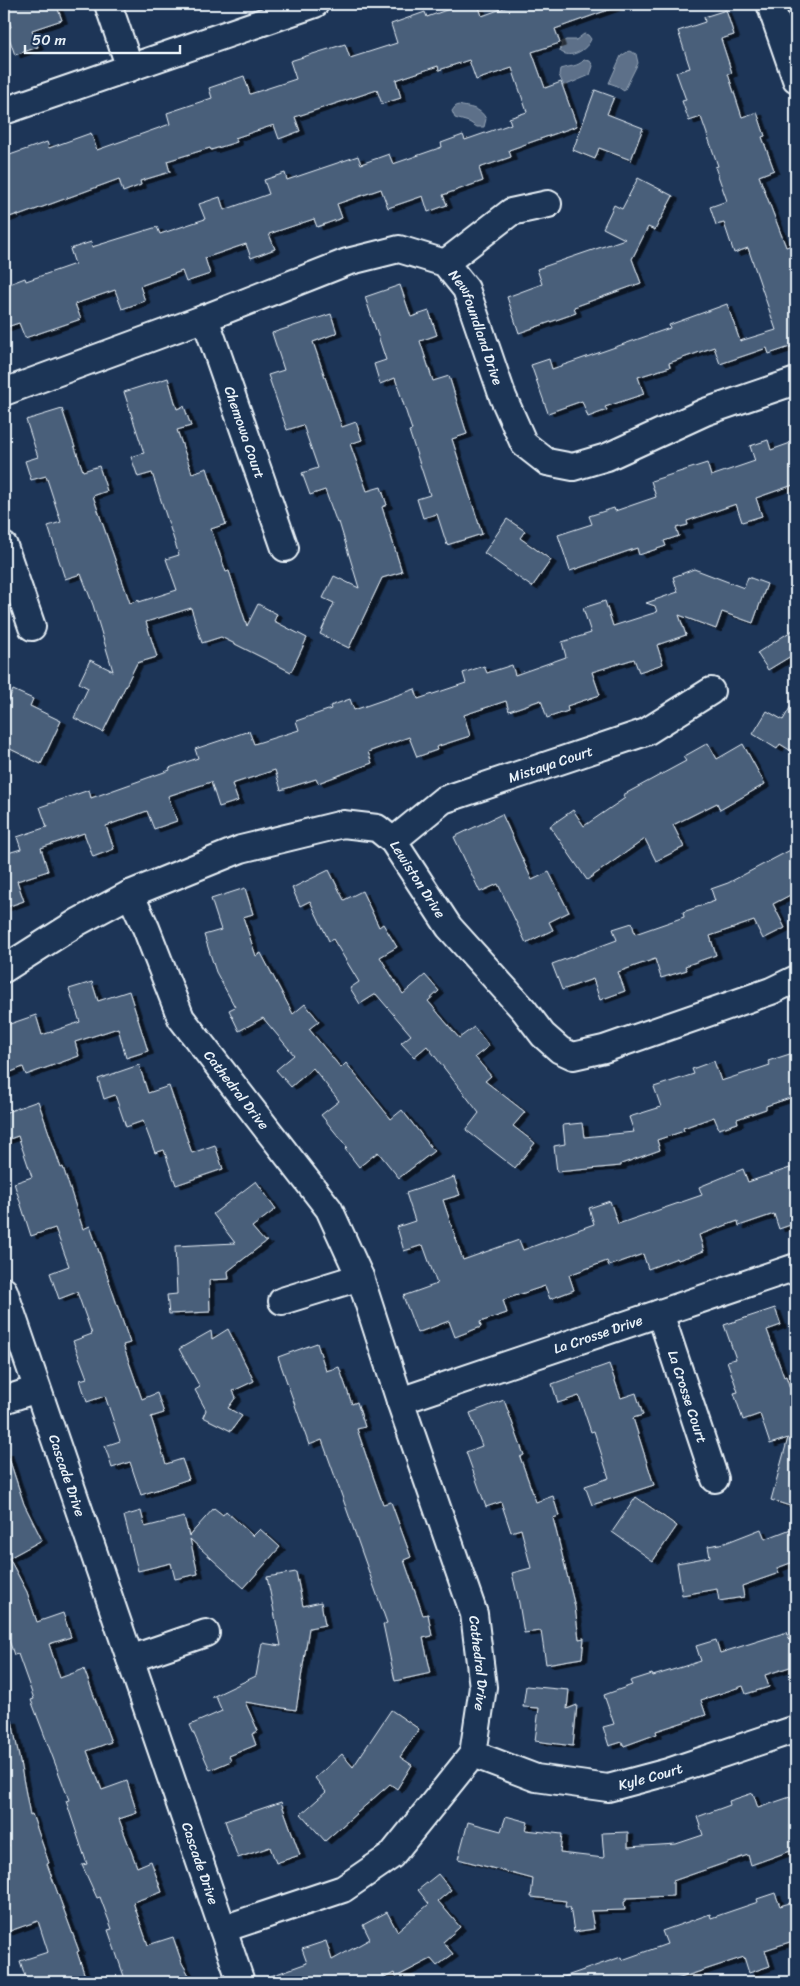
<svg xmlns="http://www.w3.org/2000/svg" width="800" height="1986" font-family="Sriracha,sans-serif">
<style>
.water{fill:#5d7089;stroke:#95a4b5}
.building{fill:#495e7a;stroke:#e8f1f8;filter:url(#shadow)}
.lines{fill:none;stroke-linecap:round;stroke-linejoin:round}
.minor-casing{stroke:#e8f1f8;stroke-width:30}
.minor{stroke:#1d3557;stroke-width:26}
.labels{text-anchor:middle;stroke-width:4;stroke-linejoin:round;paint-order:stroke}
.street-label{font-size:14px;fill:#e8f1f8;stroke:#1d3557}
</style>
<defs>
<filter id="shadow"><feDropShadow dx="5.5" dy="3" stdDeviation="0" flood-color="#0009"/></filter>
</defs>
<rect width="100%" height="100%" fill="#1d3557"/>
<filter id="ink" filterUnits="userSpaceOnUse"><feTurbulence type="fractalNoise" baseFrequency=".02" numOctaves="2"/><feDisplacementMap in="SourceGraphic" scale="10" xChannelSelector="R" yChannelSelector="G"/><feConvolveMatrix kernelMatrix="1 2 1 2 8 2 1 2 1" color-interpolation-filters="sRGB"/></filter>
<g filter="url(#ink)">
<g class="water">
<path d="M584 34 588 35 591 39C587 50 570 60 560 51L562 42 566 40H576Z"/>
<polygon points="629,51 636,54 638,63 624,91 615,85 609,83 621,56"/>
<path d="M584 60 590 61 593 66 590 75 564 86 559 75 560 69C569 66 578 67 584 60Z"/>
<path d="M458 105C470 108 480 107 486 119L484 127H477L469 122 455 118 452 111 455 107Z"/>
</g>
<g class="building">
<polygon points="4,4 56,4 62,20 32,30 38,47 15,55 6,29 11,27"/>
<polygon points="463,4 478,4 482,16 515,4 619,4 619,6 555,29 560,43 532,52 545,88 561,82 577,126 509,150 511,157 479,168 483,181 443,195 447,205 428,212 423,196 388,208 381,189 337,204 342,218 317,227 314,219 269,234 275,249 251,258 246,244 205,258 210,274 186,282 182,271 140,286 145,301 122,309 115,290 75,304 81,319 25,338 19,323 4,328 4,286 25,278 26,281 75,264 70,249 91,242 92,247 157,227 160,234 205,219 199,204 220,197 224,210 269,194 264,180 285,173 287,180 358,156 361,164 389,154 393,164 442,147 441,143 463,135 465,140 511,124 509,118 527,112 512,68 476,80 469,60 439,70 438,66 396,80 401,98 382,104 377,90 295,117 300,131 279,139 274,125 235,138 237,142 211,150 210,148 167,161 170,172 140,181 141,185 123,192 119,179 18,216 18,214 4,219 4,157 47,142 49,148 91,133 97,150 170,124 167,113 212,98 209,88 244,76 250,94 296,79 290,61 345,44 350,58 397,43 391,24 425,12 427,17"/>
<polygon points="726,10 734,35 721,39 732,73 728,74 742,117 757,112 765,136 762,137 774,170 759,176 786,247 796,244 796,345 769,354 767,348 720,364 714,347 669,363 670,367 638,377 644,394 605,407 607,410 588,417 582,401 548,413 531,365 549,359 552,369 670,328 669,325 727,304 740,341 776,330 748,248 734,253 724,223 716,225 710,207 727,201 715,167 718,166 701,117 689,121 682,101 686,100 676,72 690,68 678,31 705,22 704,17"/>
<polygon points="595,90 614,97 607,114 643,128 631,160 599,148 595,159 573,150"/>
<polygon points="638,178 673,196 655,230 648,227 632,259 641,283 574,307 576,313 519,333 507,297 542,284 537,269 625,239 603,228 614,205 622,209"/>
<polygon points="400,285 411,317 429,311 437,335 420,341 433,381 449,376 467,434 452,439 482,534 447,545 437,514 423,518 417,499 430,495 409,431 412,430 395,378 380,384 374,364 386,360 365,297"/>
<polygon points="331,314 337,333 313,342 342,427 356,422 362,440 350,444 367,491 381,487 387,505 382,507 402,572 382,578 349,648 320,634 334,603 323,598 334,576 359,588 339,522 337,523 325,490 310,495 302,473 318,468 303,425 287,430 268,375 284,370 272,333"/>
<polygon points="168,378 177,409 184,406 191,426 177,430 192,473 207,468 217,499 226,524 211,529 226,572 229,571 247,626 258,604 277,614 274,621 307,638 291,672 221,637 202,643 191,608 146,622 157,657 137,663 103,732 74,718 88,688 79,683 90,660 113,671 93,605 81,574 65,579 48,526 61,522 46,476 31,480 25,461 38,457 26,420 62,409 83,471 99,466 107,491 93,496 130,603 139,600 139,602 177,590 166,559 179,555 152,473 138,477 131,457 144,453 124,392"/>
<polygon points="768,440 771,450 796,441 796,484 756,498 762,516 742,522 736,504 687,521 688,525 676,528 679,536 664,541 666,546 639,555 637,548 570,571 558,535 592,524 589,516 614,508 615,511 656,497 651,481 707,463 711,476 755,461 750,446"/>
<polygon points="507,519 525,531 520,538 551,560 532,587 484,553"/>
<polygon points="694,569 744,588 748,577 767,584 753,623 722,612 716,629 679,615 686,635 657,645 663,664 639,672 634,659 592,672 600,695 567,706 568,711 547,718 541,700 509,711 506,701 464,715 470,736 436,747 437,750 417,757 409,737 368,752 372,763 318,783 316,779 281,790 275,770 232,784 238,801 219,807 211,782 168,796 177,821 154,829 147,811 106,826 114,849 93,857 84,833 41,848 48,871 17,881 24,901 4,908 4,850 7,850 8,853 21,849 17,837 47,827 40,807 89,790 91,798 170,770 169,768 198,758 195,749 249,731 254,744 299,730 296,721 331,709 330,706 350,699 354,710 415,689 418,699 466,683 463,673 484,666 487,673 512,665 515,675 566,657 562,642 591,633 583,608 605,601 613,626 657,612 655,606 646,603 678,592 673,577"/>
<polygon points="796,628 796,653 768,670 757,653"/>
<polygon points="13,690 33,699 30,706 61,721 41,764 4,746 4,710"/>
<polygon points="796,697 796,754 780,744 777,749 753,734 767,711 783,720"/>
<polygon points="708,743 717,759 743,744 765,784 720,810 717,803 673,825 684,847 656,861 645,839 587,880 550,826 573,810 584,826 625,798 623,795 686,761 683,757"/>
<polygon points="502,814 532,880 549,872 569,912 549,922 553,930 526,943 498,884 480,892 454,837"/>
<polygon points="796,847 796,892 773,904 785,928 763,939 754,921 710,936 716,955 685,966 687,970 661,978 655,959 618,972 625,991 600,1000 593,979 562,990 552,964 617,940 613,929 632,923 635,934 684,917 683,912 715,901 711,889 728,883"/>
<polygon points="329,870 344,900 362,891 379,927 383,924 397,947 380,957 403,994 425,975 439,991 428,1001 459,1038 474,1027 489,1046 475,1057 491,1076 485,1081 525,1112 513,1126 535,1143 515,1168 466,1130 479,1113 427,1046 414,1057 401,1043 411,1035 376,994 360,1004 350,988 359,982 333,939 329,941 310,901 300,906 292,888"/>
<polygon points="245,888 253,914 243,917 256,956 261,953 293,1014 305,1004 319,1021 309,1029 341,1068 346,1063 391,1119 402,1110 434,1151 399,1178 378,1152 359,1167 345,1149 347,1147 321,1115 339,1101 313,1068 291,1087 276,1070 294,1055 263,1018 239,1031 229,1010 235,1007 216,972 204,935 221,930 211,899"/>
<polygon points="92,982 98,1001 129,991 148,1051 126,1058 118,1028 75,1042 79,1056 26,1075 23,1067 4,1075 4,1026 36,1015 42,1035 80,1022 69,989"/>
<polygon points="796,1052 796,1096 766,1106 766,1109 737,1119 738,1123 719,1129 714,1117 683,1128 684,1131 657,1140 660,1150 621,1164 621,1166 557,1172 554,1146 565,1144 563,1125 582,1123 584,1137 634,1132 629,1117 661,1107 654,1087 694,1074 692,1069 714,1061 721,1081 770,1065 768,1061"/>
<polygon points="139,1065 148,1093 169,1086 192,1153 215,1145 223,1169 176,1185 164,1150 155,1153 143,1121 126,1127 115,1095 104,1099 98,1079"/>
<polygon points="38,1101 61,1168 63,1167 83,1229 90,1226 107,1275 130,1343 123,1345 142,1399 157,1393 164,1413 151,1417 166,1464 182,1459 189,1479 141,1495 130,1462 112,1468 105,1446 120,1441 105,1396 87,1402 80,1380 87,1378 73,1341 92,1334 77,1292 59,1299 50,1273 69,1266 55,1228 31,1236 14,1183 32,1177 18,1136 4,1141 4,1113"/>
<polygon points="796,1166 796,1223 779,1229 774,1214 739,1226 738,1221 699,1235 704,1251 678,1260 677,1258 648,1269 643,1254 609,1266 607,1261 569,1275 574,1290 550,1299 545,1286 503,1300 507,1313 480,1322 481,1327 455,1337 449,1321 417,1333 403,1296 437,1284 423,1245 404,1251 397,1227 415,1221 406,1193 454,1177 460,1195 443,1200 463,1260 519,1240 523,1250 594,1224 589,1208 610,1201 618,1224 702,1195 699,1187 743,1169 748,1182"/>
<polygon points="256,1181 276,1209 252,1227 264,1241 267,1241 228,1271 229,1279 209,1280 210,1312 169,1314 167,1295 177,1294 175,1246 235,1243 213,1214"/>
<polygon points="775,1308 781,1325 767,1330 784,1377 786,1376 791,1391 796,1392 796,1508 771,1500 788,1438 770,1444 760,1414 743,1420 734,1393 738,1392 727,1361 736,1359 724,1325"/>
<polygon points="228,1329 254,1381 233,1391 236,1397 228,1408 242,1416 231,1431 203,1417 206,1410 195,1390 200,1387 179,1349 211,1331 212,1339"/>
<polygon points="317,1343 326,1371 339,1367 352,1404 357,1402 365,1427 357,1429 373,1476 383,1504 391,1502 411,1557 404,1560 423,1615 428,1614 432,1636 423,1638 431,1673 395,1681 383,1624 387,1623 322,1440 309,1445 278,1357"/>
<polygon points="609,1364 621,1398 636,1393 643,1415 633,1418 654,1485 592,1505 585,1486 609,1478 594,1431 591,1432 579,1396 558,1403 552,1384"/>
<polygon points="504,1400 524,1455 520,1457 536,1502 553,1496 559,1516 553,1518 575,1607 579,1639 584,1638 582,1658 546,1664 541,1631 524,1633 519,1603 512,1573 531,1568 521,1529 511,1532 501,1502 486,1507 466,1452 482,1446 470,1413"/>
<polygon points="7,1452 24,1504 42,1540 9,1558 27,1592 37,1622 63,1613 71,1637 49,1644 60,1678 84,1669 111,1742 87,1751 102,1790 127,1781 137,1813 119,1819 137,1867 151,1861 162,1892 133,1902 148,1945 173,1937 182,1963 193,1982 126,1982 108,1930 112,1929 100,1897 97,1898 82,1865 87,1864 66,1801 69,1800 31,1700 34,1699 18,1654 14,1655 4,1626 4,1453"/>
<polygon points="636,1497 677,1526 653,1561 612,1532"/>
<polygon points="214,1508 223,1515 226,1511 253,1536 260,1529 280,1547 244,1588 190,1539 198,1574 175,1579 171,1563 138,1571 124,1516 141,1511 145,1527 184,1517 189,1536"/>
<polygon points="796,1527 796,1561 777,1568 779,1573 742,1586 744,1597 719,1601 717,1589 682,1595 677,1563 710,1557 708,1546 725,1543 761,1529 765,1539"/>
<polygon points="296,1572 303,1606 321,1602 325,1625 309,1628 296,1710 245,1702 258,1731 252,1734 256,1745 229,1756 231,1761 210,1770 190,1725 222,1711 216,1697 212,1697 256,1676 262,1643 281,1646 267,1577"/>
<polygon points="787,1632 796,1660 796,1665 765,1675 769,1687 746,1694 743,1686 701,1700 706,1715 656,1731 657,1734 624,1746 622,1742 609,1746 603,1727 614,1724 604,1695 632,1685 630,1681 652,1674 653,1676 701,1661 696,1646 716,1640 720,1653"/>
<polygon points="526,1686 569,1690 567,1709 577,1705 573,1746 535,1741 539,1708 523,1707"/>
<polygon points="391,1710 419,1729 400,1757 412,1765 397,1789 390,1784 325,1841 301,1814 326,1792 315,1778 342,1754 353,1767"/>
<polygon points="12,1720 30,1815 32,1814 49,1863 47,1864 79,1951 77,1952 87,1982 27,1982 20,1961 48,1952 38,1921 7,1932 4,1922 4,1848 9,1846 4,1830 4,1721"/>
<polygon points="753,1793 758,1808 790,1797 796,1815 796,1849 751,1865 748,1855 673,1881 673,1896 626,1898 626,1901 624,1902 625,1910 591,1911 594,1929 574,1932 570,1907 565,1907 566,1901 531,1897 533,1879 458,1859 468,1822 501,1831 506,1816 528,1822 526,1830 562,1834 560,1853 604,1858 602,1833 628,1832 628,1847 676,1844 703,1835 697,1817 730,1805 729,1801"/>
<polygon points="281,1802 300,1855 276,1863 270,1847 238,1858 225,1821"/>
<polygon points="438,1874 451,1890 438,1901 460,1927 443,1942 453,1954 437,1966 431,1959 396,1977 394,1973 377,1982 260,1982 260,1980 307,1963 302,1949 326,1941 332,1960 370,1939 363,1925 387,1912 397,1931 429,1904 418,1890"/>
<polygon points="775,1893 780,1906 796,1901 796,1940 765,1950 770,1966 749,1973 744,1957 668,1982 555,1982 555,1980 621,1957 622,1960 667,1944 662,1931 710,1914 711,1918 758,1902 757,1899"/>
</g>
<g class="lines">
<defs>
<g id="minor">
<polyline points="108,4 130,68"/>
<polyline points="770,4 796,79"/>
<polyline points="4,111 315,4"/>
<polyline points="445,263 511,212 548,204"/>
<path id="s1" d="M205 318 285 548"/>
<path id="s2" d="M4 392 205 318 347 262 399 249 445 263 466 289 503 397 524 444 547 462 573 467 607 457 705 412 796 381"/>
<polyline points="4,546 32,627"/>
<path id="s3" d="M393 841 443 800 646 732 711 691"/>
<path id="s4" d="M130 894 146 928 181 1018 329 1209 360 1277 400 1401 474 1614 483 1687 473 1754 391 1856 343 1889 223 1929"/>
<path id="s5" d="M4 969 78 922 130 894 241 849 343 824 377 828 393 841 449 927 524 1010 543 1035 560 1050 573 1056 604 1049 771 991 796 979"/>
<path id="s6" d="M4 1291 241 1982"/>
<polyline points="282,1301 360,1277"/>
<path id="s7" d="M660 1313 715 1479"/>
<polyline points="4,1400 37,1389"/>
<path id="s8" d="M400 1401 796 1267"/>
<polyline points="130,1659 206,1633"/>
<path id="s9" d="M473 1754 536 1778 608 1788 668 1772 796 1729"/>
</g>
</defs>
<use href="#minor" class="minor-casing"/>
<use href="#minor" class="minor"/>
</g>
</g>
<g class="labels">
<g class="street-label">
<text dy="5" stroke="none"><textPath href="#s2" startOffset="541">Newfoundland Drive</textPath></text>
<text dy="5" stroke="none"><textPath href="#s1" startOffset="121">Chemowa Court</textPath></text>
<text dy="5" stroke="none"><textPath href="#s3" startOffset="178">Mistaya Court</textPath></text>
<text dy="5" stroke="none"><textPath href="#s5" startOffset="472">Lewiston Drive</textPath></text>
<text dy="5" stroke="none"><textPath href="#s4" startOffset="225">Cathedral Drive</textPath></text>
<text dy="5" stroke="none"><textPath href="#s8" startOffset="209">La Crosse Drive</textPath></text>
<text dy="5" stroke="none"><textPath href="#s7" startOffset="88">La Crosse Court</textPath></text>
<text dy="5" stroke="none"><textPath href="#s6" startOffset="195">Cascade Drive</textPath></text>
<text dy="5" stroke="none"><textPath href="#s4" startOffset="856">Cathedral Drive</textPath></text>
<text dy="5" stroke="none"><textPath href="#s9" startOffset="184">Kyle Court</textPath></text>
<text dy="5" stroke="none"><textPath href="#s6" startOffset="605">Cascade Drive</textPath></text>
</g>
</g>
<rect width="800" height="1986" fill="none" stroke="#1d3557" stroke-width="20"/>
<rect x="10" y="10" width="780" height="1966" fill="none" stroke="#e8f1f8" stroke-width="2" filter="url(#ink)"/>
<path d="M25 45v8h155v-8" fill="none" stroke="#e8f1f8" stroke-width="2.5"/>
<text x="32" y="45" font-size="15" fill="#e8f1f8" stroke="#1d3557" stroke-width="4" paint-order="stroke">50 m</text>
</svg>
